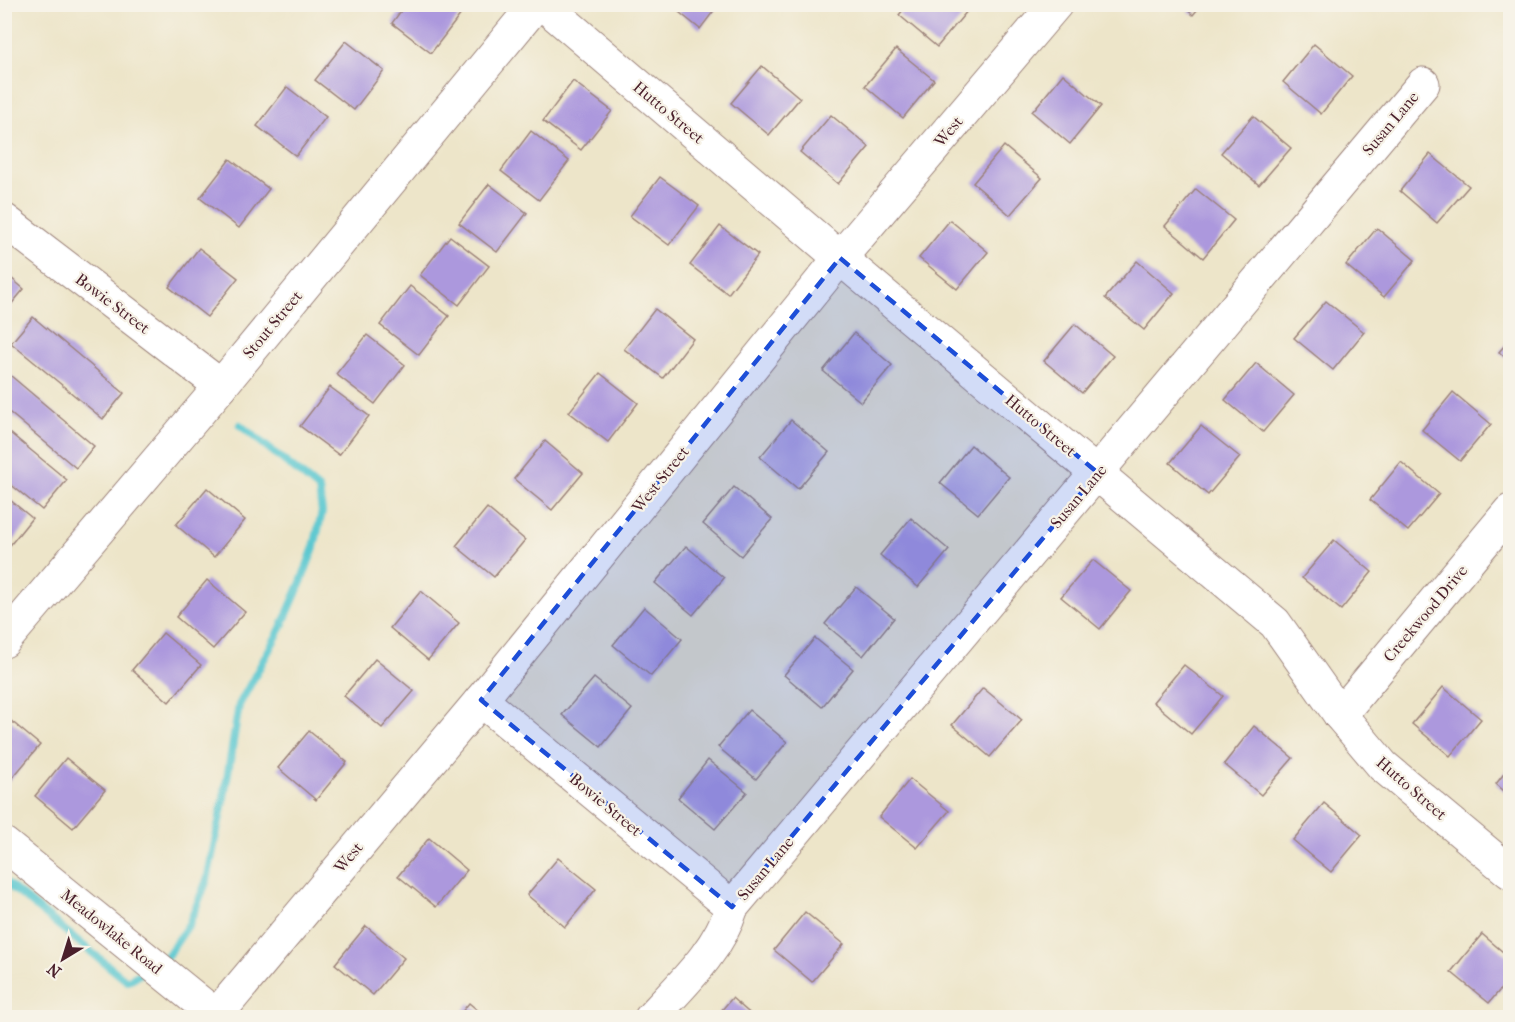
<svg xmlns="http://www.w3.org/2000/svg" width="1515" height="1022" font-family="'IM FELL French Canon',serif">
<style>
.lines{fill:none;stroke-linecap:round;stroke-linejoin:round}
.stream{stroke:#5bc8d0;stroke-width:8}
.building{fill:#ac98dd}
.minor-casing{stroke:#9c827a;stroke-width:35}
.minor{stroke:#fff;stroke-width:33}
.marked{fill:#1d4ed8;fill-opacity:0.2;stroke:#1d4ed8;stroke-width:4.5;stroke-dasharray:12 8;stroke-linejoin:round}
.labels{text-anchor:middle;stroke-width:4.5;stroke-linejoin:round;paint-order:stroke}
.street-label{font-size:16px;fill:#4a1f2b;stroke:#f7f3e8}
</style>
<rect width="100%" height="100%" fill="#f7f3e8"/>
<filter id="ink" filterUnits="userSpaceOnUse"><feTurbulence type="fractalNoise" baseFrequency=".0167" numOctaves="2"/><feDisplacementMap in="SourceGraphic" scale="12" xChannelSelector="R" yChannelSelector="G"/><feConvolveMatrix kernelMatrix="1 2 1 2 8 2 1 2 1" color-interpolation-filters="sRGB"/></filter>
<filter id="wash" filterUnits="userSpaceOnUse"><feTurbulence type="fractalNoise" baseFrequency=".008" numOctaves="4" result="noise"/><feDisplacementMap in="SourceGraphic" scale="24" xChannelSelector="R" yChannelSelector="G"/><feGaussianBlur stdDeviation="1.35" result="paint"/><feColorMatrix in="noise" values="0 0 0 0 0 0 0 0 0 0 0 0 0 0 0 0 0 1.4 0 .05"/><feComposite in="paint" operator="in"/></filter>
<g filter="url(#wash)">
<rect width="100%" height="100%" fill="#ede5c9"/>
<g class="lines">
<g class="stream">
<polyline points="4,881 127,981 147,970"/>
<polyline points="163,962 189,924 207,880 224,797 239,705 281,628 301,582 314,547 322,512 319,489 240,425"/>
</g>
</g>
<g id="blocks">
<g class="building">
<polygon points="406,4 449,4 461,14 431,53 392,23"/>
<polygon points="669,4 719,4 700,29"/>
<polygon points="908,4 962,4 968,10 937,47 899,15"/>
<polygon points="1181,4 1202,4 1193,15"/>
<polygon points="346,41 384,71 354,110 315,80"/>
<polygon points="1314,44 1352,76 1321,114 1283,82"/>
<polygon points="896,49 934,80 903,118 865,86"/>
<polygon points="762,66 800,98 769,135 731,103"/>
<polygon points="1063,74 1101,106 1070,144 1032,112"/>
<polygon points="573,81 612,111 581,150 543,121"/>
<polygon points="287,87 326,117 296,156 257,126"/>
<polygon points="831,115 869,147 838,184 800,152"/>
<polygon points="1253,116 1291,148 1259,185 1221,153"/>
<polygon points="531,131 569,161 539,200 501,171"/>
<polygon points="1004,146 1042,178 1010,215 973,183"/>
<polygon points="1430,154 1469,186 1437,223 1400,191"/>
<polygon points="230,159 269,189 239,228 200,198"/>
<polygon points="660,177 699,206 669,245 630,216"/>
<polygon points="489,184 527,213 497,252 459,223"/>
<polygon points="1196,189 1234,220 1203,258 1165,226"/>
<polygon points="950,220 988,252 957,289 919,258"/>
<polygon points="720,226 758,255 728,294 690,265"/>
<polygon points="1377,228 1415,260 1384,297 1346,265"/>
<polygon points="450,236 489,266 459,305 420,275"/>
<polygon points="199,248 238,278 207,317 169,287"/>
<polygon points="1137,261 1174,293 1144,330 1105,298"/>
<polygon points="4,272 24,289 4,313"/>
<polygon points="410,286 449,316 419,355 380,325"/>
<polygon points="1326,301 1364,332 1333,370 1294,338"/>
<polygon points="655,309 693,339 663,378 624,349"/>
<polygon points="33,317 124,393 103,419 11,343"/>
<polygon points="1075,324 1113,356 1082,393 1044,361"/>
<polygon points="854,333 892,365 861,402 823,371"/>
<polygon points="367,335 405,365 375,404 336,374"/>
<polygon points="1510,339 1510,362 1499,352"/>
<polygon points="1256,363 1294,395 1263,432 1225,400"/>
<polygon points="4,370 94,446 76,468 4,408"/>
<polygon points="600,373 638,403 608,442 569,412"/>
<polygon points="330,387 369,416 339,455 300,426"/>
<polygon points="1453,392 1491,424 1460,461 1422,430"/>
<polygon points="791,420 829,452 798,489 760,457"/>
<polygon points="1201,426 1240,457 1208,495 1170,463"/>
<polygon points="4,428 67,480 42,510 4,479"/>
<polygon points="545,441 583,473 552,510 514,479"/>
<polygon points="971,445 1009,477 978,514 940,483"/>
<polygon points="1401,462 1439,494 1408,531 1370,500"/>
<polygon points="734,487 772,519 741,556 703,524"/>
<polygon points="207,488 245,520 214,557 176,525"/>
<polygon points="4,495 32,518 7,549 4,547"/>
<polygon points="487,508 525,540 494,577 456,546"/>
<polygon points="911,518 949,550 918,587 880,555"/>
<polygon points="1334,540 1372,572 1341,610 1302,578"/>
<polygon points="686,546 724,578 693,615 655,583"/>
<polygon points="1093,560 1131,591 1100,629 1061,597"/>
<polygon points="207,580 245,612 213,649 176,617"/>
<polygon points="856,587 894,618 863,656 825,624"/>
<polygon points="421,591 459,623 428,660 390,628"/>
<polygon points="644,607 682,639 651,676 613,645"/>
<polygon points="163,633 201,665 169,702 132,670"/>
<polygon points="815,638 853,669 822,707 784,675"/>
<polygon points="375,659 414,691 382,728 344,696"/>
<polygon points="1184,665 1223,696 1191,734 1153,702"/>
<polygon points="594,678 632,709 601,747 562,715"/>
<polygon points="1443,687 1481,719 1450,756 1412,724"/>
<polygon points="983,688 1022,720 990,757 952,725"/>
<polygon points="749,710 787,742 756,779 718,747"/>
<polygon points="4,715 40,745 9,782 4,779"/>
<polygon points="1254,726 1293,758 1261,795 1224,764"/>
<polygon points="309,731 347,762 316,800 278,768"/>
<polygon points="66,758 105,790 73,828 35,796"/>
<polygon points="708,760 747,792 715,829 678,798"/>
<polygon points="1510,766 1510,796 1496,784"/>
<polygon points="910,779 949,811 917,848 879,817"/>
<polygon points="1324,803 1362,835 1331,872 1293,840"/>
<polygon points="429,838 467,870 436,907 398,876"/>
<polygon points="558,858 596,889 565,927 527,895"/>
<polygon points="805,912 844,944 812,982 774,950"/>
<polygon points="366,926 404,958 373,995 335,964"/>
<polygon points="1482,934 1510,958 1510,978 1489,1003 1451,972"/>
<polygon points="732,998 755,1018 715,1018"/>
<polygon points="469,1003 487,1018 457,1018"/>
</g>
</g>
</g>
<g filter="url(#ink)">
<use href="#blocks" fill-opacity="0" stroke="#9c827a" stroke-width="1.5"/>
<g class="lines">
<defs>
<g id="minor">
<polyline points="543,4 840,258 1275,623 1340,715 1383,766 1510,872"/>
<polyline points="4,220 221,386"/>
<polyline points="4,641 221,386 536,4"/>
<polyline points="481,700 732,907"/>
<polyline points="1340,715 1510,511"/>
<polyline points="4,844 219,1018"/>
<polyline points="214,1018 481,700 840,258 1056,4"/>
<path d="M651 1018C682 984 718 952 732 907L1423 84"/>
</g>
</defs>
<use href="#minor" class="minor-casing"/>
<use href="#minor" class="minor"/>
</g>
</g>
<path class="marked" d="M840 258 1098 473 732 907 481 700Z"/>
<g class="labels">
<g class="street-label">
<text transform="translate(669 112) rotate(40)" y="6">Hutto Street</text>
<text transform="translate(1390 123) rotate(-50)" y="6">Susan Lane</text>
<text transform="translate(948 131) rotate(-50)" y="6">West</text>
<text transform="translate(113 303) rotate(37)" y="6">Bowie Street</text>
<text transform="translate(272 324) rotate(-50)" y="6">Stout Street</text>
<text transform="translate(1041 425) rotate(40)" y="6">Hutto Street</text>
<text transform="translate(660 479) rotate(-51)" y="6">West Street</text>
<text transform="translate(1078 496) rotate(-50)" y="6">Susan Lane</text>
<text transform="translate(1425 613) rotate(-50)" y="6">Creekwood Drive</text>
<text transform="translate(1412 788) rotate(41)" y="6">Hutto Street</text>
<text transform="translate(606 804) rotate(40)" y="6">Bowie Street</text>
<text transform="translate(348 857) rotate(-50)" y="6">West</text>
<text transform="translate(765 868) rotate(-50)" y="6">Susan Lane</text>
<text transform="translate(112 931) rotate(39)" y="6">Meadowlake Road</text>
</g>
</g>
<rect width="1515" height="1022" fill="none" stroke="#f7f3e8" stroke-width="24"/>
<g transform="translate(63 959) rotate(218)" stroke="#f7f3e8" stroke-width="4.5" paint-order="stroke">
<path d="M0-4.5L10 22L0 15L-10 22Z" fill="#4a1f2b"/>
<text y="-9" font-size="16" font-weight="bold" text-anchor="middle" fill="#4a1f2b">N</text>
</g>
</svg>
